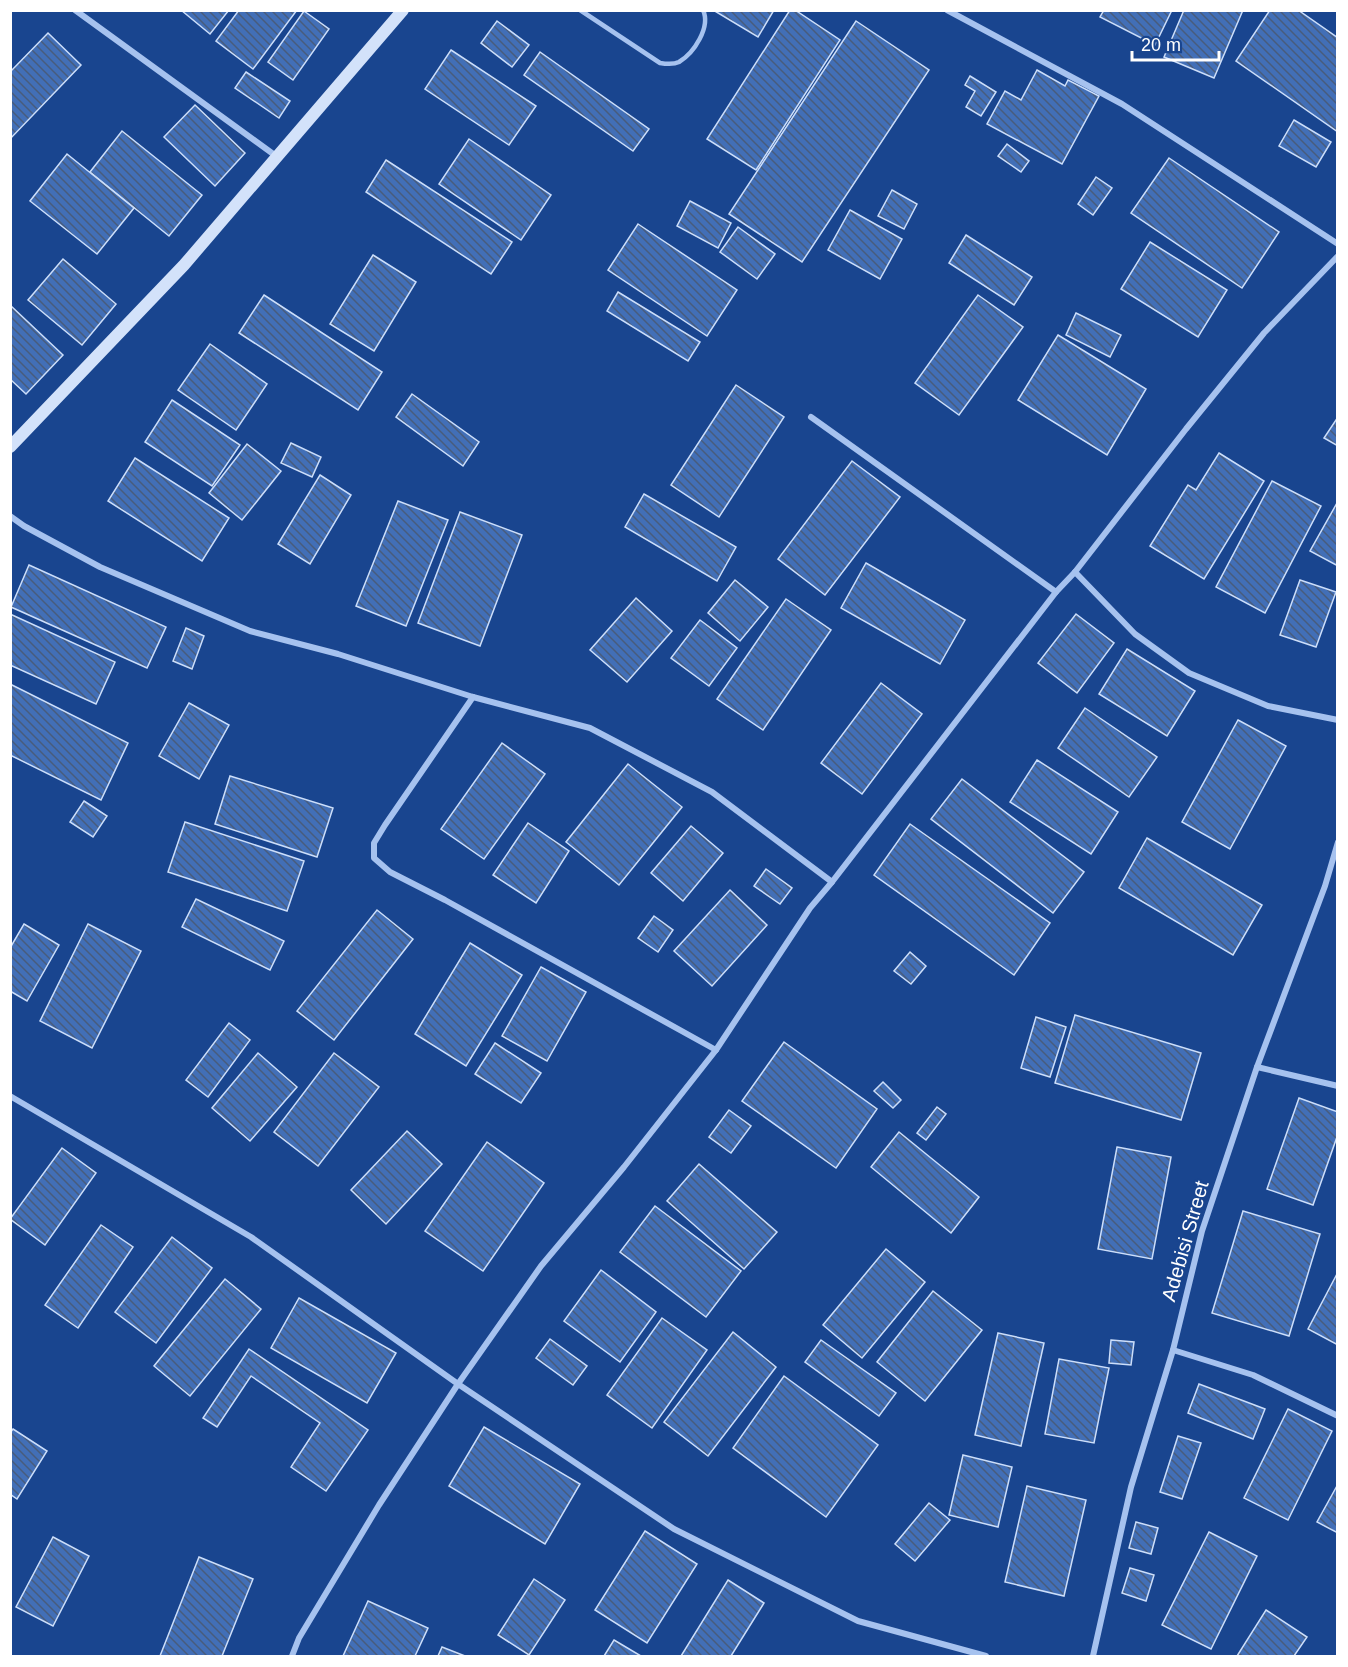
<svg xmlns="http://www.w3.org/2000/svg" width="1348" height="1667" font-family="Helvetica,sans-serif">
<style>
.building{fill:url(#building-back-hatch);stroke:#ccdefa;stroke-width:1.5}
.lines{fill:none;stroke-linecap:round;stroke-linejoin:round}
.lane{stroke:#a6c2ef;stroke-width:4.5}
.street{stroke:#a6c2ef;stroke-width:6}
.secondary{stroke:#d3e2fa;stroke-width:12}
.labels{text-anchor:middle;stroke-width:4.5;stroke-linejoin:round;paint-order:stroke}
.street-label{font-size:20px;fill:#fff;stroke:#19458f}
</style>
<defs>
<pattern id="building-back-hatch" width="6" height="6" patternUnits="userSpaceOnUse" patternTransform="scale(1.5)"><rect width="6" height="6" fill="#426fb7"/><path d="M-1 5l2 2M0 0l6 6M5-1l2 2" fill="none" stroke="#485c7c"/></pattern>
</defs>
<rect width="100%" height="100%" fill="#19458f"/>
<g class="building">
<polygon points="181,10 229,10 210,34"/>
<polygon points="239,10 297,10 253,69 216,41"/>
<polygon points="713,10 774,10 758,37"/>
<polygon points="790,10 795,10 840,40 756,170 707,139"/>
<polygon points="1104,10 1172,10 1155,45 1100,17"/>
<polygon points="1184,10 1243,10 1214,78 1164,57"/>
<polygon points="1270,10 1298,10 1338,38 1338,132 1236,61"/>
<polygon points="304,11 329,29 293,80 268,62"/>
<polygon points="497,21 529,45 512,67 481,43"/>
<polygon points="856,21 929,70 802,262 729,214"/>
<polygon points="48,33 81,65 10,139 10,72"/>
<polygon points="451,50 536,106 509,145 425,89"/>
<polygon points="540,52 649,129 633,151 524,75"/>
<polygon points="1037,70 1065,86 1068,80 1099,96 1062,164 987,124 1005,91 1021,100"/>
<polygon points="246,72 290,101 279,118 235,88"/>
<polygon points="970,76 996,92 981,116 966,107 975,91 965,85"/>
<polygon points="195,105 245,153 215,186 164,137"/>
<polygon points="1294,120 1331,142 1316,167 1279,146"/>
<polygon points="122,131 202,195 169,236 90,172"/>
<polygon points="469,139 551,195 521,240 439,184"/>
<polygon points="1007,144 1029,161 1021,172 998,156"/>
<polygon points="67,154 134,208 97,254 30,201"/>
<polygon points="1169,158 1279,232 1242,288 1131,213"/>
<polygon points="386,160 512,242 491,274 366,192"/>
<polygon points="1096,177 1112,188 1093,215 1078,204"/>
<polygon points="892,190 917,204 904,229 878,216"/>
<polygon points="690,201 731,223 718,248 677,226"/>
<polygon points="850,210 902,239 880,279 828,250"/>
<polygon points="638,224 737,290 707,336 608,270"/>
<polygon points="738,227 775,254 757,279 720,252"/>
<polygon points="966,235 1032,277 1014,305 949,263"/>
<polygon points="1150,242 1227,290 1198,337 1121,289"/>
<polygon points="373,255 416,282 374,351 330,324"/>
<polygon points="63,259 116,304 82,345 28,300"/>
<polygon points="618,292 700,342 688,361 607,311"/>
<polygon points="264,295 382,372 358,410 239,333"/>
<polygon points="978,295 1023,327 959,415 915,383"/>
<polygon points="10,305 63,355 26,394 10,379"/>
<polygon points="1076,313 1121,335 1110,357 1066,335"/>
<polygon points="1058,335 1146,389 1107,455 1018,400"/>
<polygon points="210,344 267,384 236,430 178,390"/>
<polygon points="736,385 784,417 719,517 671,485"/>
<polygon points="412,394 479,442 463,466 396,417"/>
<polygon points="172,400 240,445 212,486 145,442"/>
<polygon points="1338,417 1338,446 1324,438"/>
<polygon points="291,443 321,457 312,477 281,463"/>
<polygon points="247,444 281,471 242,520 209,493"/>
<polygon points="1219,453 1264,481 1204,579 1150,546 1188,485 1196,490"/>
<polygon points="135,458 229,518 202,561 108,501"/>
<polygon points="852,461 900,497 825,595 778,559"/>
<polygon points="320,475 351,495 310,564 278,544"/>
<polygon points="1272,481 1321,506 1265,613 1216,587"/>
<polygon points="644,494 736,547 717,581 625,527"/>
<polygon points="398,501 448,520 406,626 356,606"/>
<polygon points="1337,503 1338,503 1338,566 1310,551"/>
<polygon points="460,512 522,535 480,646 418,623"/>
<polygon points="866,563 965,620 940,664 841,608"/>
<polygon points="29,565 166,627 147,668 11,607"/>
<polygon points="735,580 768,607 740,641 708,613"/>
<polygon points="1300,580 1336,592 1316,647 1280,635"/>
<polygon points="636,598 672,631 627,682 590,650"/>
<polygon points="786,599 831,630 763,730 717,699"/>
<polygon points="10,614 115,662 96,704 10,665"/>
<polygon points="1076,614 1114,643 1077,693 1038,663"/>
<polygon points="700,620 737,648 709,686 671,658"/>
<polygon points="186,628 204,636 192,669 173,661"/>
<polygon points="1127,649 1195,691 1167,736 1099,694"/>
<polygon points="881,683 922,714 862,794 821,763"/>
<polygon points="10,684 128,743 101,800 10,755"/>
<polygon points="189,703 229,725 199,779 159,756"/>
<polygon points="1085,708 1157,757 1129,797 1058,748"/>
<polygon points="1238,720 1286,746 1230,849 1182,822"/>
<polygon points="502,743 545,774 484,859 441,829"/>
<polygon points="1037,760 1118,812 1091,854 1010,802"/>
<polygon points="628,764 682,807 619,885 566,842"/>
<polygon points="230,776 333,808 317,857 215,824"/>
<polygon points="962,779 1084,872 1053,913 931,819"/>
<polygon points="84,801 107,816 93,837 70,822"/>
<polygon points="185,822 304,861 287,911 168,872"/>
<polygon points="528,823 569,851 536,903 493,875"/>
<polygon points="910,824 1050,923 1014,975 874,875"/>
<polygon points="691,826 723,853 683,901 651,873"/>
<polygon points="1147,838 1262,905 1233,955 1119,888"/>
<polygon points="766,869 792,888 780,904 754,886"/>
<polygon points="730,890 767,925 712,986 674,951"/>
<polygon points="196,899 284,941 270,970 182,927"/>
<polygon points="377,910 413,939 334,1040 297,1011"/>
<polygon points="654,916 673,930 658,952 638,938"/>
<polygon points="24,924 59,945 27,1001 10,991 10,948"/>
<polygon points="88,924 141,951 92,1048 40,1021"/>
<polygon points="470,943 522,975 466,1066 415,1034"/>
<polygon points="910,952 926,966 911,984 894,971"/>
<polygon points="541,967 586,992 547,1061 502,1036"/>
<polygon points="1075,1015 1201,1053 1181,1120 1055,1083"/>
<polygon points="1036,1017 1066,1027 1050,1077 1021,1068"/>
<polygon points="229,1023 250,1040 208,1097 186,1080"/>
<polygon points="784,1042 877,1109 836,1168 742,1101"/>
<polygon points="495,1043 541,1073 521,1103 475,1074"/>
<polygon points="258,1053 297,1087 250,1141 212,1108"/>
<polygon points="334,1053 379,1087 318,1166 274,1132"/>
<polygon points="883,1082 901,1100 893,1108 874,1091"/>
<polygon points="1299,1098 1338,1112 1338,1134 1313,1205 1267,1189"/>
<polygon points="937,1107 946,1114 926,1140 917,1133"/>
<polygon points="729,1110 751,1126 731,1153 709,1137"/>
<polygon points="407,1131 442,1164 386,1224 351,1190"/>
<polygon points="899,1132 979,1197 951,1233 871,1167"/>
<polygon points="487,1142 544,1183 483,1271 425,1231"/>
<polygon points="1117,1147 1171,1157 1152,1259 1098,1249"/>
<polygon points="62,1148 96,1173 45,1245 10,1219"/>
<polygon points="699,1164 777,1232 744,1269 667,1201"/>
<polygon points="655,1206 741,1271 706,1317 620,1252"/>
<polygon points="1243,1211 1320,1234 1289,1336 1212,1313"/>
<polygon points="101,1225 133,1247 78,1328 45,1305"/>
<polygon points="172,1237 212,1268 156,1343 115,1312"/>
<polygon points="886,1249 925,1282 862,1358 823,1325"/>
<polygon points="601,1270 656,1312 620,1362 564,1321"/>
<polygon points="1338,1272 1338,1345 1308,1329"/>
<polygon points="225,1279 261,1309 190,1396 154,1366"/>
<polygon points="933,1291 982,1330 925,1401 877,1362"/>
<polygon points="299,1298 396,1353 367,1403 271,1348"/>
<polygon points="662,1318 707,1350 652,1428 607,1395"/>
<polygon points="733,1332 776,1367 708,1456 664,1422"/>
<polygon points="998,1333 1044,1343 1021,1446 975,1435"/>
<polygon points="550,1339 587,1366 573,1385 536,1358"/>
<polygon points="821,1340 896,1393 879,1416 805,1362"/>
<polygon points="1111,1340 1134,1342 1131,1365 1109,1363"/>
<polygon points="249,1349 368,1430 326,1491 291,1467 320,1423 251,1376 217,1427 203,1418"/>
<polygon points="1059,1359 1109,1368 1094,1443 1045,1434"/>
<polygon points="784,1376 878,1445 826,1517 733,1448"/>
<polygon points="1199,1384 1265,1409 1253,1439 1188,1413"/>
<polygon points="1288,1409 1332,1431 1288,1520 1244,1498"/>
<polygon points="484,1427 580,1484 545,1544 449,1486"/>
<polygon points="13,1429 47,1451 17,1499 10,1494 10,1433"/>
<polygon points="1178,1436 1201,1443 1182,1499 1160,1492"/>
<polygon points="963,1455 1012,1467 998,1527 949,1515"/>
<polygon points="1338,1484 1338,1533 1317,1522"/>
<polygon points="1027,1486 1086,1500 1064,1596 1005,1582"/>
<polygon points="929,1503 950,1520 915,1561 895,1544"/>
<polygon points="1136,1522 1158,1528 1151,1554 1129,1548"/>
<polygon points="645,1531 697,1564 647,1643 595,1610"/>
<polygon points="1209,1532 1257,1556 1211,1649 1162,1625"/>
<polygon points="53,1537 89,1556 53,1626 16,1607"/>
<polygon points="199,1557 253,1579 222,1656 160,1656"/>
<polygon points="1130,1568 1154,1575 1146,1601 1122,1593"/>
<polygon points="534,1579 565,1600 529,1655 498,1635"/>
<polygon points="728,1580 764,1603 731,1656 681,1656"/>
<polygon points="368,1601 428,1628 415,1656 343,1656"/>
<polygon points="1266,1610 1307,1637 1294,1656 1237,1656"/>
<polygon points="614,1640 641,1656 604,1656"/>
<polygon points="442,1647 465,1656 438,1656"/>
</g>
<g class="lines">
<path class="lane" d="M580 10 660 63C666 64 673 65 679 62 694 53 711 27 703 10"/>
<g class="street">
<polyline points="75,10 276,156"/>
<polyline points="947,10 1122,104 1338,244"/>
<polyline points="811,417 1056,592"/>
<polyline points="10,516 24,526 100,567 250,631 338,654 473,697 590,728 712,792 832,882"/>
<polyline points="1075,572 1135,634 1189,673 1268,706 1338,720"/>
<polyline points="473,697 385,825 374,843 374,858 390,872 445,900 716,1050"/>
<polyline points="1257,1067 1338,1086"/>
<polyline points="10,1096 251,1237 458,1384 674,1529 858,1621 986,1656"/>
<polyline points="1173,1350 1253,1375 1338,1416"/>
<polyline points="292,1656 299,1638 379,1505 458,1384 541,1266 624,1167 716,1050 810,908 832,882 1056,592 1075,572 1186,429 1264,333 1338,256"/>
<polyline points="1093,1656 1131,1487 1173,1350 1202,1231 1257,1067 1325,886 1338,842"/>
</g>
<polyline class="secondary" points="10,447 184,265 403,10"/>
</g>
<g class="labels">
<g class="street-label">
<text transform="translate(1185 1241) rotate(-74)" y="7">Adebisi Street</text>
</g>
</g>
<rect width="1348" height="1667" fill="none" stroke="#ffffff" stroke-width="24"/>
<path d="M1132 51v9h87v-9" fill="none" stroke="#ffffff" stroke-width="3"/>
<text x="1141" y="51" font-size="18" fill="#ffffff" stroke="#19458f" stroke-width="4.5" paint-order="stroke">20 m</text>
</svg>
